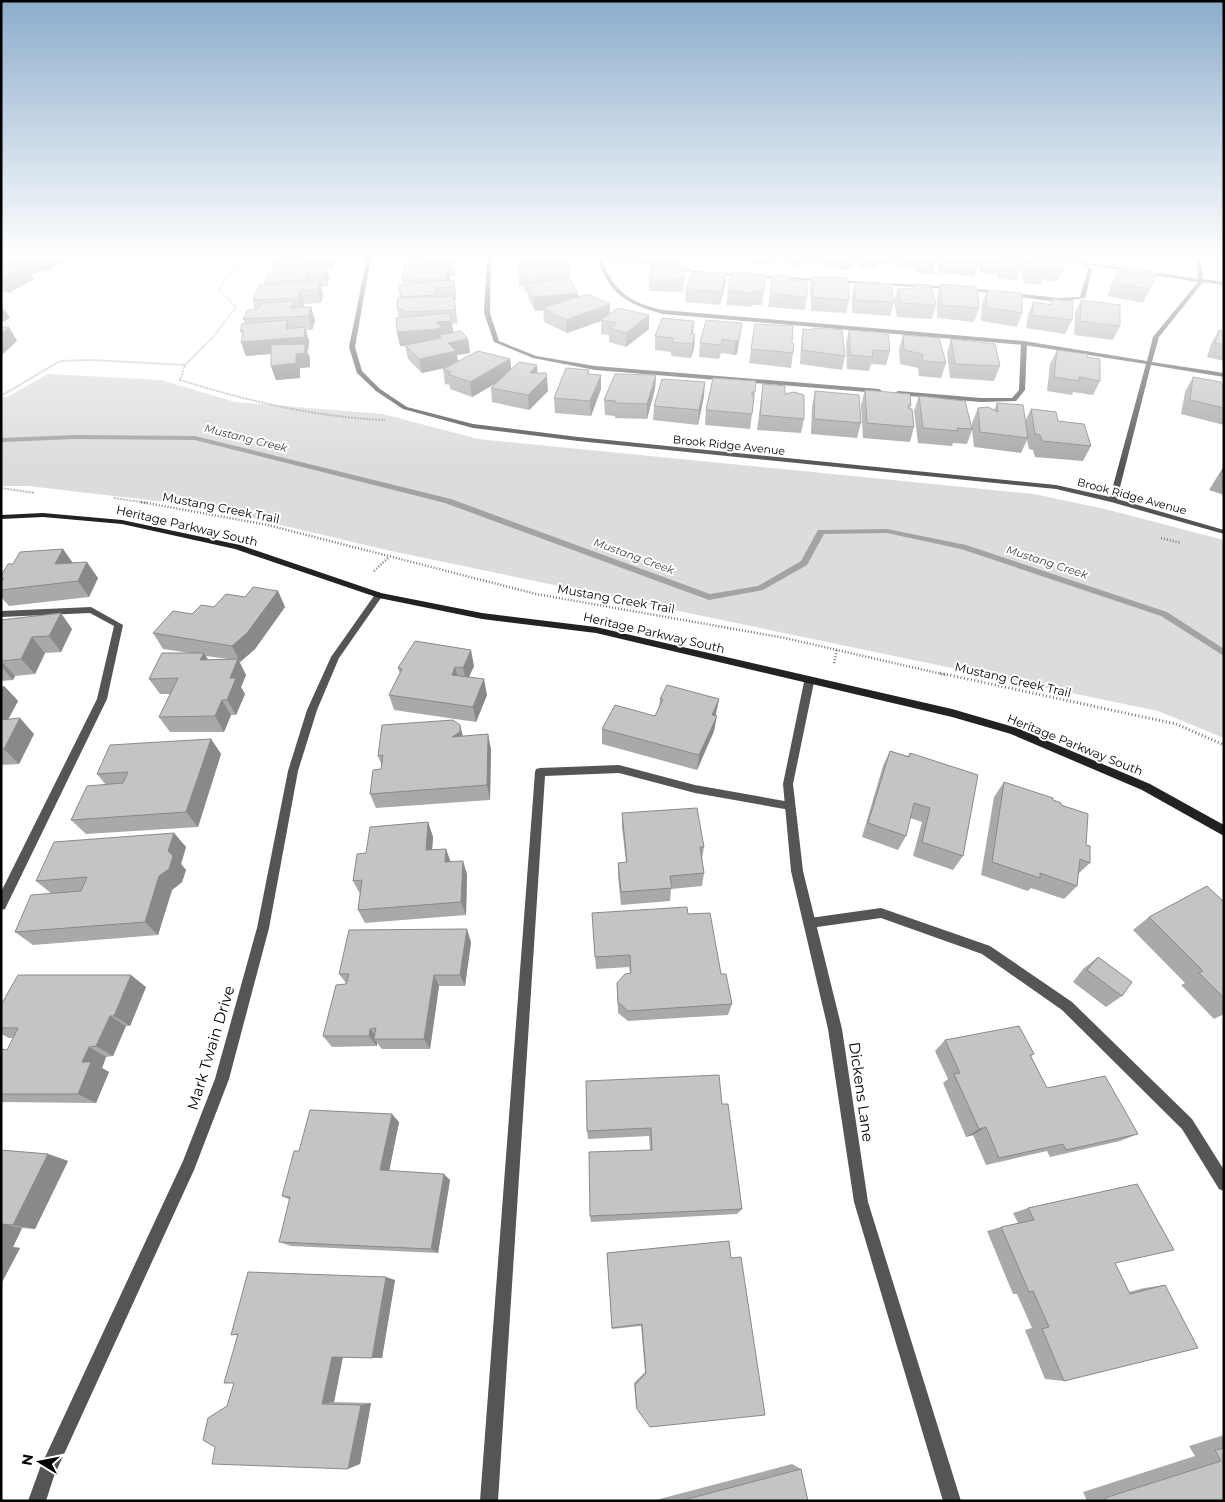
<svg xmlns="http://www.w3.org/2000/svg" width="1225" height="1502" font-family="Montserrat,sans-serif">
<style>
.green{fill:#dcdcdc}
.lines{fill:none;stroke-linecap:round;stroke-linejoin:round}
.stream{fill:#a3a3a3;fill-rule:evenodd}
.path-far2{stroke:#777;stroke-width:2;stroke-dasharray:0.5 1;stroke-linecap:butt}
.path-far1{stroke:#777;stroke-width:2.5;stroke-dasharray:1 2;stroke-linecap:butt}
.path{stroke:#777;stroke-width:3;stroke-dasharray:1 2.5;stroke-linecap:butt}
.lane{fill:#555;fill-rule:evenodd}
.street{fill:#555;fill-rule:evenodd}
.secondary{fill:#222;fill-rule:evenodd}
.wall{fill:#a9a9a9;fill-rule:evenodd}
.shaded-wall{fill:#898989}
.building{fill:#c4c4c4;stroke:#898989}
.labels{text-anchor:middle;stroke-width:4;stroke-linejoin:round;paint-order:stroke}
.far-water-label{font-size:11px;font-style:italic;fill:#444;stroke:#fff}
.far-street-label{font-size:11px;fill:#000;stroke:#fff}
.street-label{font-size:12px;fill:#000;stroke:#fff}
.near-street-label{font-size:15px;fill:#000;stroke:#fff}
</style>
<rect width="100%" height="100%" fill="#fff"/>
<polygon class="green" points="48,374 161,380 235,402 383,414 478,439 1034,494 1105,509 1224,540 1224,738 1158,711 391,551 200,506 28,486 1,486 1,398 9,396"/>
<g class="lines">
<polygon class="stream" points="75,435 195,436 451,499 710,594 758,586 801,561 818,530 887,529 966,545 1167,612 1224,649 1224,656 1161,616 961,549 887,533 824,534 807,565 763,590 709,600 445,503 195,440 75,439 1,442 1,438"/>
<g class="path-far2">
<path d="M245 257 218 289 236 307 213 337 185 365 180 380C248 401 314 417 385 420"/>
<polyline points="1,396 60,361 91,360 185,365"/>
<polyline points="1,488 35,493"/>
<polyline points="114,498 148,503"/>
</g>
<g class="path-far1">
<polyline points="141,502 268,525 536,594 785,638 946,675"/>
<polyline points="1161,538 1181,543"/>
<polyline points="374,571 389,557"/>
<polyline points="834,663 837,649"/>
</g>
<polyline class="path" points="940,673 1176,724 1224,745"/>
<g class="lane">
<polygon points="487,257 491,257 490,313 499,341 536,356 595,366 879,389 882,391 879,393 595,370 533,358 494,342 484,313"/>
<polygon points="1075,257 1079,257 1092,270 1085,298 1058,302 968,290 705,274 635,261 600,261 598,260 600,259 635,259 705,272 968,288 1058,298 1080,297 1088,270"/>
<polygon points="1024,341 1027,343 1025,390 1016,401 981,402 898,395 895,393 898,391 981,398 1012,398 1019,390 1021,343"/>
<polygon points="91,607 123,625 107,699 5,909 1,910 1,892 97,699 114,626 90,613 1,617 1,611"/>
<polygon points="619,765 695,785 790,802 794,803 795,806 794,809 790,810 695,793 619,773 545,776 498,1501 480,1501 535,772 536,769 540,768"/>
<polygon points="881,908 990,946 1072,1002 1192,1119 1224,1170 1224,1191 1219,1189 1182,1129 1062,1010 982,954 881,918 810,928 806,927 804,923 806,919 810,918"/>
</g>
<g class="street">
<path d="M367 257H371L355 347 362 371 380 389 407 407 473 424 578 437 1056 485 1110 497 1146 364 1024 345 663 314C626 304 609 294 597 257H601C613 291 628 302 663 310L1024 341 1147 361 1153 337 1198 282 1040 257H1050L1198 279 1197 263 1193 257H1197L1201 263 1203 279 1224 282V285L1203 282 1159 337 1152 362 1224 373V377L1151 365 1117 499 1224 530V534L1111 502 1056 489 578 441 473 428 403 409 376 391 357 373 349 347Z"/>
<polygon points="379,592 383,595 339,658 317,710 298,771 269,928 229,1079 194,1170 54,1476 46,1501 28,1501 40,1468 183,1161 215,1079 257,928 288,771 307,710 331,657 376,593"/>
<polygon points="809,679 814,682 793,784 803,871 842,1029 868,1202 961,1501 943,1501 854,1202 828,1029 791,871 783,784 804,682"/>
</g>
<polygon class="secondary" points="43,513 122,520 240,545 381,593 482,613 596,627 952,709 1017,728 1150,784 1224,825 1224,836 1142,790 1011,734 952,717 596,633 482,619 379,598 235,549 122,524 43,517 1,519 1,515"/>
</g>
<g class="wall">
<polygon points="1,257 64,257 61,258 63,262 51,269 31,274 34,279 9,293 1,292 1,264 2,264"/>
<polygon points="272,257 332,257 334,263 332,270 327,270 329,279 327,286 321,287 323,295 321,303 304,304 303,308 311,307 315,321 312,330 306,330 309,341 308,351 307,351 310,358 310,367 300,368 300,378 276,380 271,366 271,354 246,356 241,342 243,336 240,331 245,324 243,319 255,309 253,300 264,285 264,282 273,269 270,260"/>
<polygon points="406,257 459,257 459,262 454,262 455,270 455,276 450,276 450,280 454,280 456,293 456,300 454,300 458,323 452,324 453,332 468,339 470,353 457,355 458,361 510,359 511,369 538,373 548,391 529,410 492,402 491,388 496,383 472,397 450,389 450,385 445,384 443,369 444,368 422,373 408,359 405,346 400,346 397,332 399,317 397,309 400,298 399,292 403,284 402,280"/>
<polygon points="518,257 567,257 568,264 569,264 570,279 578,293 578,296 610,314 649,315 649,329 626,347 609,342 609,335 601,334 601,321 567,333 544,322 543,310 535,311 528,297 527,291 524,291 524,286 519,286"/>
<polygon points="707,257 740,257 738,262 707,258"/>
<polygon points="748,257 780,257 779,263 752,264 752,261 747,261"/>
<polygon points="784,257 815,257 814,263 800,261 800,266 785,265 786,260 783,260"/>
<polygon points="821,257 855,257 853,270 835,269 835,267 820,266"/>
<polygon points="858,257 893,257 891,266 878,264 877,269 859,268"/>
<polygon points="898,257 936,257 937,261 933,274 915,273 915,269 899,267"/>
<polygon points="939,257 977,257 978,264 974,277 939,273"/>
<polygon points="982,257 1020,257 1021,268 1016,281 997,278 997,274 980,272 980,262"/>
<polygon points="1026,257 1061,257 1063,269 1057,282 1042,280 1041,285 1023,283 1022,266"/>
<polygon points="1117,257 1161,257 1158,260"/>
<polygon points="686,263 683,292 649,291 649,278"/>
<polygon points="1120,266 1150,289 1143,303 1107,296 1111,288 1110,287"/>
<polygon points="726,273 725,286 720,305 685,302 686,289"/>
<polygon points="766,275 762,305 752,305 752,307 726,305 728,291"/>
<polygon points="772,275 789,281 807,297 805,310 768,307"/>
<polygon points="812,276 849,300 846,313 811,311 811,297 810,296 810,289"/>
<polygon points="855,282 894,302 890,316 852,313 852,295"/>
<polygon points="914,284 936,305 932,319 897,317 894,301 898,288 912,289"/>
<polygon points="941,284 979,308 974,322 937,318 937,297"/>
<polygon points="987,290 1022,313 1017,327 981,321 982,304"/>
<polygon points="1052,299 1072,320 1065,334 1026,328 1028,315 1033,302 1050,305"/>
<polygon points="1081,300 1120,326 1113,340 1074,335 1075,313"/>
<polygon points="706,320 740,337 737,354 734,355 721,353 719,359 699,357 700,343"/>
<polygon points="694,321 693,334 695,334 694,348 691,358 671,356 671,352 655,350 655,336"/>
<polygon points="755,324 792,343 793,353 791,368 749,363"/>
<polygon points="803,329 845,356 842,370 800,364 801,343"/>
<polygon points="849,330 890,351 886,365 871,364 869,371 847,369 846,344"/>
<polygon points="1219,330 1224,331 1224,361 1207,357 1211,344"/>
<polygon points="903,335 946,363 941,378 919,376 918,368 900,364 899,349"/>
<polygon points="951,339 1000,366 994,381 950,378 947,353"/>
<polygon points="1057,350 1087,357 1100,381 1093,395 1073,392 1072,395 1047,391 1050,364"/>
<polygon points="589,370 589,374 601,389 591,416 555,413 554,398"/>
<polygon points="656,375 655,389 647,419 615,418 615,416 605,415 604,400"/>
<polygon points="1193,377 1224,385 1224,425 1181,414 1185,392"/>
<polygon points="713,378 755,392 750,429 705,425 706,410"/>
<polygon points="763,384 785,394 804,419 801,433 757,430"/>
<polygon points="865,390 911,405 910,409 914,427 910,442 863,438 861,405"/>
<polygon points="815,391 861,423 857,438 811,434 812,406"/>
<polygon points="704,396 698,425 653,420 654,406"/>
<polygon points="919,396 972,428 972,423 978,408 994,410 997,403 1025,421 1031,409 1058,421 1091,446 1083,461 1035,457 1033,450 1029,449 1027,440 1021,453 974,447 972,430 967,444 953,443 952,446 918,443 914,411"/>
<polygon points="1224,466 1224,495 1209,490"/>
<polygon points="63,549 73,563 98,578 89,597 9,606 1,597 1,582 2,581 1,580 1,576 13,564"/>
<path d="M278 591 285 607 255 649 240 662 239 661 246 675 241 687 245 694 236 715H231L224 732H170L159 717 170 694H160L149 679 190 653 163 649 153 633 192 614 214 607 245 597ZM206 656 228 659 208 660Z"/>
<polygon points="1,620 72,629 61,652 45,653 35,674 15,676 13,680 1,681"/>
<polygon points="474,666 469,677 487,695 476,722 394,710 389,695 400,674 398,668"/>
<polygon points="1,686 4,686 18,701 8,720 34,734 19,764 1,765"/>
<polygon points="660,699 716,714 714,731 697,770 602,744 602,729 655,716 659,707"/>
<polygon points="463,736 491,749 490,800 376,808 370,794 381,769 382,766 378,756"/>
<polygon points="211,739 221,754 198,827 86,834 71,820 106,785 97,774"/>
<polygon points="890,751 908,756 910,753 963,856 953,870 913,856 922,822 910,818 906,836 898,850 862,837 883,766"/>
<polygon points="1004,782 1061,805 1086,845 1090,863 1078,874 1077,886 1064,899 1031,888 1028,891 981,875 994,797"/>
<polygon points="622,813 704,847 702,859 704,873 702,886 671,889 670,901 621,905 618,876 618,863 626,862 622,827"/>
<polygon points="428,822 433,837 432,850 446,849 450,862 467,874 466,915 365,923 358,910 360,894 353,881 366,853"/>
<polygon points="174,833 186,847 181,864 186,870 182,882 172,890 158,935 33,945 15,932 52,894 36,881"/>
<polygon points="1224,902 1224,1014 1214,1019 1181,985 1185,983 1133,930 1149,917"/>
<polygon points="592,913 688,914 721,974 732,1004 728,1015 628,1021 618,1013 617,983 630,973 629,967 596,969"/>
<polygon points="471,942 465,986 439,986 430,1049 382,1049 377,1043 377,1046 332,1047 323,1036 346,984 346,983 339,974"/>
<polygon points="1098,957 1122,996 1106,1007 1073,982 1083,969"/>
<polygon points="146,987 130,1026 126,1026 113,1056 106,1057 102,1068 109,1072 96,1103 1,1102 1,1049 7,1050 13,1038 9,1038 1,1034 1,1005"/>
<polygon points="945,1040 1034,1054 1031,1056 1047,1088 1138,1134 1120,1141 1050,1157 1047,1151 986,1165 973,1135 966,1137 943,1083 948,1079 935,1051"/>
<polygon points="722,1104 742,1209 737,1214 591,1222 590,1216 650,1150 649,1136 588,1139 587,1131"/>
<polygon points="399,1122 389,1171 450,1180 438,1253 291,1246 279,1242 290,1200 282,1196 299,1151"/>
<polygon points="1,1150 48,1154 68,1161 35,1229 22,1228 13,1247 20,1248 1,1284"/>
<polygon points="1028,1208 1115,1263 1129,1292 1144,1288 1165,1285 1064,1381 1045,1379 1025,1330 1032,1328 1017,1294 1013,1294 987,1231 1001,1227 1018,1223 1013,1213"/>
<polygon points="729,1241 637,1409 636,1406 634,1383 645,1372 641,1326 612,1329 607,1253"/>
<polygon points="395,1280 382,1358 343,1357 334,1402 371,1403 360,1464 227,1406 234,1383 238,1335 231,1335"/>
<polygon points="1224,1435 1224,1501 1087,1501 1083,1492 1195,1456 1189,1446"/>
<polygon points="792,1464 801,1469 808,1501 652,1501"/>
</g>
<g class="shaded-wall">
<polygon points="41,257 60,257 63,262 51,269 32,274 25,261"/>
<polygon points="329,257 332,257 334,263 332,270"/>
<polygon points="454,257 455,270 455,276 453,263"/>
<polygon points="310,258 314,271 311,274 308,264"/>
<polygon points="27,266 34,279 9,293 1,279"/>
<polygon points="326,266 329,279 327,286 324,273"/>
<polygon points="448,266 450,279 450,287 448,287 447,279"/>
<polygon points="726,273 725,286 720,305 721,292"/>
<polygon points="307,274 310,287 308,290 305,280"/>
<polygon points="454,280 456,293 456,300 454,287"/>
<polygon points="320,282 323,295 321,303 317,290"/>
<polygon points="301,290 304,304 302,311 298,298"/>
<polygon points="578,293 579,306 543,308 543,310 535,311 534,297"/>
<polygon points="294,301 298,315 291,308"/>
<polygon points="610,304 610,318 601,320 601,321 567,333 566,320"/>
<polygon points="1,305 10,318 1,323"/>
<polygon points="311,307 315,321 312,330 308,316"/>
<polygon points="649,315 649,329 626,347 626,333"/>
<polygon points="287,320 291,334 305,327 309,341 308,351 307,351 310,358 310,367 300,368 300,378 276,380 271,366 296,354 305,351 246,356 241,342 286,329"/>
<polygon points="451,321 454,334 442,338 439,336 441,342 400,346 397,332 436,322"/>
<polygon points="694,321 693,334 691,334"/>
<polygon points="742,323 737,354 734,355 735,341"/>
<polygon points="9,327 17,341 1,356 1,334"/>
<polygon points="695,334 694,348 691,358 692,344"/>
<polygon points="468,339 470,353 457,355 458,365 422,373 419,359 448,343"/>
<polygon points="510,359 512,374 472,397 470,382"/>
<polygon points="537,365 538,380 530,373"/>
<polygon points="601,375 601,389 591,416 590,401"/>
<polygon points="656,375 655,389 647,419 647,404"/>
<polygon points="547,376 548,391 529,410 528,395"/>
<polygon points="705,382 704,396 698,425 699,410"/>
<polygon points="63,549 74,565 55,564"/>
<polygon points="87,562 98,578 89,597 78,581"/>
<polygon points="278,591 285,607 255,649 240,662 232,646"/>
<polygon points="61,613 72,629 61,652 49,636"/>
<polygon points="32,637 45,653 35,674 21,659"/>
<polygon points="471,650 474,666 466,683 463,668"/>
<polygon points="204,653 213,668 200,660"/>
<polygon points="238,659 246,675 241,687 245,694 236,715 227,700 230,678"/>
<polygon points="1,661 15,676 13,680 1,666"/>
<polygon points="455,667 459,682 452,675"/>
<polygon points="484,679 487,695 476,722 473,707"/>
<polygon points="4,686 18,701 6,723 1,718 1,690"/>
<polygon points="719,699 716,714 710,730 712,715"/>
<polygon points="222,700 231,715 224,732 215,716"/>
<polygon points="717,716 714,731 697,770 699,755"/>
<polygon points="20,718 34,734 19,764 4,749"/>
<polygon points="460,725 464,740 452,737"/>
<polygon points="488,734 491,749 490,800 487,785"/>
<polygon points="211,739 221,754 198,827 186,812"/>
<polygon points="428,822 433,837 431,864 426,850"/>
<polygon points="174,833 186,847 181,864 186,870 182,882 172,890 158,935 145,922 159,876"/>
<polygon points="446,849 451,863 445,862"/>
<polygon points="463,861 467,874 466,915 461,902"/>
<polygon points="467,929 471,942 465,986 460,975"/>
<polygon points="131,975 146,987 130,1026 114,1016"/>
<polygon points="434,975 439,986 430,1049 424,1039"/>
<polygon points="110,1016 126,1026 113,1056 96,1046"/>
<polygon points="370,1029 378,1039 374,1039 377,1043 377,1046 369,1036"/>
<polygon points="89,1047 106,1057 102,1068 109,1072 96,1103 78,1094 82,1062"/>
<polygon points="392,1114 399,1122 388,1177 380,1170"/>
<polygon points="986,1127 973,1135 966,1137 979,1129"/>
<polygon points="48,1154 68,1161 35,1229 13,1225"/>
<polygon points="444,1174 450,1180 438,1253 431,1249"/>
<polygon points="1,1224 22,1228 13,1247 20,1248 1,1284"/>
<polygon points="386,1277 395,1280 382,1358 372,1358"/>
<polygon points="343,1356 334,1402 322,1404 332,1357"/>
<polygon points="371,1403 360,1464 348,1469 361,1405"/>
</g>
<g class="building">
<polygon points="4,257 41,257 25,261 1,259 1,258"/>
<polygon points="272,257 329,257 310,258 308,264 278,265 279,262 270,260"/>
<polygon points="406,257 454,257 453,263 404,265"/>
<polygon points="518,257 567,257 567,262 532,263 528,262 531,257 518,258"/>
<polygon points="918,257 936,257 937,261 919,260"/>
<polygon points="943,257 977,257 978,264 943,261"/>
<polygon points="985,257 1020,257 1021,268 1001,266 1001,261 985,259"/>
<polygon points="1027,257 1061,257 1063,269 1046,267 1046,272 1028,270"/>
<polygon points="652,261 686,263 684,279 649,278"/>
<polygon points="1,264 27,266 1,279"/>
<polygon points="569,264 569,273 566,273 566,276 523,278 524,273 518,273 518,266"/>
<polygon points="326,266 324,273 307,274 305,280 264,282 272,269"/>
<polygon points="448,266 447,279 402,280 404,267"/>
<polygon points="1120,266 1157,272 1150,289 1113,283 1119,275 1116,274"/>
<polygon points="692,272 726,273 721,292 686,289"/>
<polygon points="732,272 766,275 764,292 754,291 754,293 728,291"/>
<polygon points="772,275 790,276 789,281 803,280 807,282 807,297 770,294"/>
<polygon points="812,276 848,278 849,300 813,297 813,285 815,283 812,283"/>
<polygon points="570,279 578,293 534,297 527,283"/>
<polygon points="454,280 454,287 437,288 436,295 401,297 402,292 399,292 400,285"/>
<polygon points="320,282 317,290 301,290 298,298 253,300 259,285"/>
<polygon points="855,282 891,284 894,302 855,300"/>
<polygon points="914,284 931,285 936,305 901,303 898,288 915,289"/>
<polygon points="941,284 977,287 979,308 941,305"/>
<polygon points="987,290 1022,293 1022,313 986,307"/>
<polygon points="587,294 610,304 566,320 543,308"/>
<polygon points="453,296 456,310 402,312 403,309 397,309 398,298"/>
<polygon points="1052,299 1073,301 1072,320 1032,315 1033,302 1052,305"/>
<polygon points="1081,300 1120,305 1120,326 1080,321"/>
<polygon points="294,301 291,308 311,307 308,316 243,319 247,311 260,307 262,303"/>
<polygon points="618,308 649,315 626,333 609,328 617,323 601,320"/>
<polygon points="450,313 451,321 436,322 442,327 437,329 397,332 396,318"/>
<polygon points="662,318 694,321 691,334 695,334 692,344 672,342 673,338 655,336"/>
<polygon points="287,320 286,329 305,327 304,337 241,342 244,330 240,331 242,324"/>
<polygon points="706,320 742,323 739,340 735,341 722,339 721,345 700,343"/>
<polygon points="755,324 793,326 792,343 794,344 793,353 751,349"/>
<polygon points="1,327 9,327 1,334"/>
<polygon points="813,328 842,330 845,356 802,350 803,329 813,330"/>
<polygon points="849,330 888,333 890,351 872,350 873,357 850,355"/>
<polygon points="1219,330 1224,331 1224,345 1215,343"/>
<polygon points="461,331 468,339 448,343 456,351 419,359 405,345 442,338 439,335"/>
<polygon points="903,335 939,338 946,363 923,361 922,354 904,350"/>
<polygon points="951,339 995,344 1000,366 955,364"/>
<polygon points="305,344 305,353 296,354 296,363 271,366 271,345"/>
<polygon points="1057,350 1087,354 1087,357 1100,359 1100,381 1079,377 1079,381 1054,377"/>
<polygon points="478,351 510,359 470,382 448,374 451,372 443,369"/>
<polygon points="519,362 537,365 530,373 546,373 547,376 528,395 491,388"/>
<polygon points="566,368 589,370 587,374 601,375 590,401 554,398"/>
<polygon points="615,374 656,375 647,404 615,403 616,401 604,400"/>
<polygon points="1193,377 1221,382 1221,384 1224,385 1224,408 1190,400"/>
<polygon points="713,378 756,381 755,392 752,392 752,396 754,396 752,414 706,410"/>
<polygon points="662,379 705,382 699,410 654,406"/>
<polygon points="763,384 785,386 785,394 794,392 804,395 804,419 760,415"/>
<polygon points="865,390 910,394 911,405 908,405 909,409 912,409 914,427 867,423"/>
<polygon points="815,391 859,395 861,423 814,419"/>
<polygon points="919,396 965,401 972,429 957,428 958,431 923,428"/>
<polygon points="997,403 1023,405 1028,438 980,432 978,408 988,407 998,412"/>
<polygon points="1031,409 1056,412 1058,421 1084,424 1091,446 1042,441 1040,435 1035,434"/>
<polygon points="1224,468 1224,476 1220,475"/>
<polygon points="63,549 55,564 87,562 78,581 1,590 1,582 4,578 1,578 1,576 8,564 13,564 20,552"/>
<polygon points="253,587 278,591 247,633 232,646 153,633 173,611 192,614 201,605 214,607 226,594 245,597"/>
<polygon points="61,613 49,636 32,637 21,659 1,661 1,620"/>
<polygon points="415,641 471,650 463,668 455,667 452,675 484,679 473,707 389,695 402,669 398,668"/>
<polygon points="162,653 204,653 200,660 238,659 230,678 236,678 227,700 222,700 215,716 159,717 178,678 149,679"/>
<polygon points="667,685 719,699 712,715 717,716 699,755 602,729 615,705 655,716 663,699 660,699"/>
<polygon points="20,718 4,749 1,749 1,720"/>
<polygon points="453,720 460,725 460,732 452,737 488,734 487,785 370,794 373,770 381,769 383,755 378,756 382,725"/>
<polygon points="211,739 186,812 71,820 87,786 123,783 128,772 97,774 110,745"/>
<polygon points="890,751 909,757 910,753 978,775 963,856 922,842 930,808 914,803 906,836 868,823"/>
<polygon points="1004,782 1053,798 1053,800 1061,803 1061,805 1088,814 1086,845 1090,846 1090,863 1080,859 1077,886 1040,873 1040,878 992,862"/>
<polygon points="697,808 704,847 700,847 704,873 670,876 672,888 621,892 618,863 627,862 622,813"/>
<polygon points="428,822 426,850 446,849 445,862 463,861 461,902 358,910 362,880 353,881 357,854 366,853 370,827"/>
<polygon points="174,833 168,851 173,856 169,869 159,876 145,922 15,932 31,895 81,891 87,877 36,881 54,842"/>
<polygon points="1207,886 1224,902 1224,998 1199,973 1203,971 1149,917"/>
<polygon points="687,907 688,914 710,913 721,974 726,974 732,1004 628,1011 618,1002 617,983 625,974 631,973 630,955 595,957 592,913"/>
<polygon points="467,929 460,975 434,975 424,1039 374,1039 376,1028 370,1029 369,1036 323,1036 336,985 346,984 349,974 339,974 349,930"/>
<polygon points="1098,957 1132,982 1122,996 1087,970"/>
<polygon points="18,975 131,975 114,1016 110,1016 96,1046 89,1047 82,1062 91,1062 78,1094 1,1094 1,1049 7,1050 18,1028 1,1028 1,1005"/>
<polygon points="1019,1026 1034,1054 1030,1055 1047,1088 1105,1076 1138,1134 1066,1150 1063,1144 999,1158 986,1127 979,1129 954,1074 960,1073 945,1040"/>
<polygon points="719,1075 722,1104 728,1104 742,1209 590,1216 589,1152 652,1150 651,1128 587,1131 586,1081"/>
<polygon points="310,1110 392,1114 380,1170 444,1174 431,1249 279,1242 290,1197 282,1196 294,1151 299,1151"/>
<polygon points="1,1150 48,1154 13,1225 1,1224"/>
<polygon points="1137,1184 1174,1250 1115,1263 1130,1294 1165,1285 1198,1348 1064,1381 1042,1329 1049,1327 1033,1291 1029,1292 1001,1227 1034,1220 1028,1208"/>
<polygon points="729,1241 731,1258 741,1257 765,1415 650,1427 637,1409 635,1385 646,1373 642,1324 612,1328 607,1253"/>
<polygon points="248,1272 386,1277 372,1358 332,1357 322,1404 361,1405 348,1469 212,1464 215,1447 203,1440 208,1418 227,1406 234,1383 224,1383 238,1334 231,1335"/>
<polygon points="1224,1448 1224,1501 1106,1501 1105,1498 1221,1461 1215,1450"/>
<polygon points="801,1469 808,1501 680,1501"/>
</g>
<linearGradient id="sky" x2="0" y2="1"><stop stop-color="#8cadcc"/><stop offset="0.55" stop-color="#fff"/><stop offset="1" stop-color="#fff" stop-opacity="0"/></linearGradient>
<rect width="1225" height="467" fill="url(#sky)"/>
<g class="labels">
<g class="far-water-label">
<text transform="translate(246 438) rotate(14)" y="4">Mustang Creek</text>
<text transform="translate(634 556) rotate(20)" y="4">Mustang Creek</text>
<text transform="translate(1047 562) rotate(18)" y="4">Mustang Creek</text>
</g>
<g class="far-street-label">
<text transform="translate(729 445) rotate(6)" y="4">Brook Ridge Avenue</text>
<text transform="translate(1132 496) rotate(15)" y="4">Brook Ridge Avenue</text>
</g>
<g class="street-label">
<text transform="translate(221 508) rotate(11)" y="4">Mustang Creek Trail</text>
<text transform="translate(187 526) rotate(13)" y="4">Heritage Parkway South</text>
<text transform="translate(616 599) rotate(10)" y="4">Mustang Creek Trail</text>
<text transform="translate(654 633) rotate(13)" y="4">Heritage Parkway South</text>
<text transform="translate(1013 680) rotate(13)" y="4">Mustang Creek Trail</text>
<text transform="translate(1075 745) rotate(22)" y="4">Heritage Parkway South</text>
</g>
<g class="near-street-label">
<text transform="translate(211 1048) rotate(-73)" y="5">Mark Twain Drive</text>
<text transform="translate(861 1092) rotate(82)" y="5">Dickens Lane</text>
</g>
</g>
<rect width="1225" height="1502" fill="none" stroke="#000000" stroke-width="5"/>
<g transform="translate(40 1462) rotate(280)" stroke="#ffffff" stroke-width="4" paint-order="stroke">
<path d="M0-4L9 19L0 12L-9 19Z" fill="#000000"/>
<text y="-8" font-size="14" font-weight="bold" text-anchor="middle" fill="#000000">N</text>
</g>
</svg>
